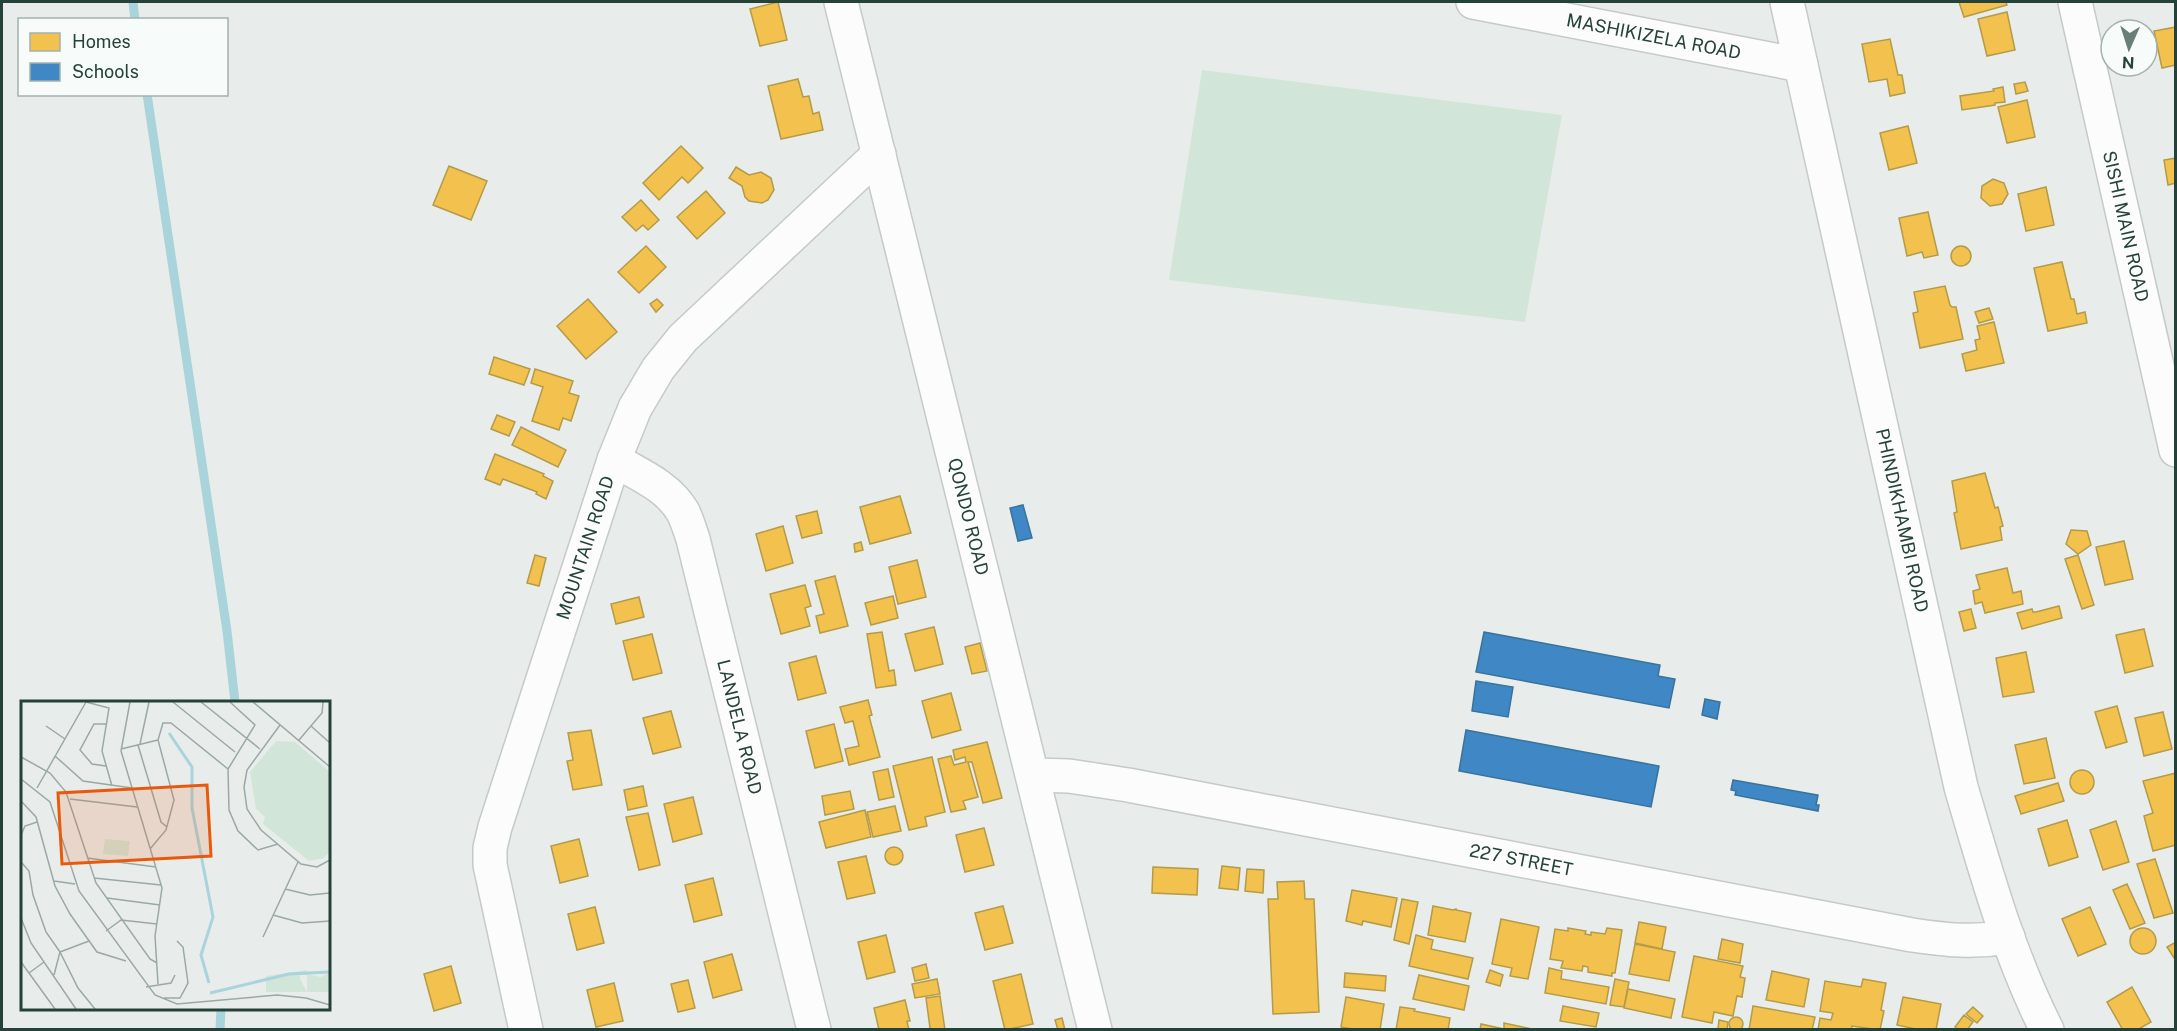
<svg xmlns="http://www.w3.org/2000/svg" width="2177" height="1031" font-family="'Public Sans',sans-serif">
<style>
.park{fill:#d1e6d8}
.homes{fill:#f2c14e;stroke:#b49b48;stroke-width:1.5}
.schools{fill:#3f88c5;stroke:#37739b;stroke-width:1.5}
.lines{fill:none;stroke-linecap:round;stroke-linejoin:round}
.stream{stroke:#a9d4db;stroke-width:9}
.minor-casing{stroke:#c5cac8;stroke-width:36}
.tertiary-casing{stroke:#c5cac8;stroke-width:36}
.minor{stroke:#fcfcfc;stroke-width:33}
.tertiary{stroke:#fcfcfc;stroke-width:33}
.labels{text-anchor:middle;stroke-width:6;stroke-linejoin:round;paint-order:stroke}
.street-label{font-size:18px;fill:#24423a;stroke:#f7fbf9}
.inset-river{fill:none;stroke:#a9d4db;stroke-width:3}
.inset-road{fill:none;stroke:#9aa9a4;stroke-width:1.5}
.view{fill:#e8590c;fill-opacity:0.15;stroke:#e8590c;stroke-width:3}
.inset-edge{fill:none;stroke:#24423a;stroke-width:3}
</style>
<rect width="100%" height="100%" fill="#e8edeb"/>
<polygon class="park" points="1202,70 1562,115 1525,322 1169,280"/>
<g class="homes">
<polygon points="778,2 787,40 760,46 750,9"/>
<polygon points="1959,2 2006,2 2007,5 1964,17"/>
<polygon points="2007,12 2015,50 1987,56 1978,19"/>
<polygon points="2176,27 2176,65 2162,68 2154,31"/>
<polygon points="1890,39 1898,75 1902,75 1905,93 1890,96 1887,79 1869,82 1862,44"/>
<polygon points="798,79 803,97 809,96 813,114 819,112 823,130 781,139 768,86"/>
<polygon points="2025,82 2028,91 2016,94 2014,84"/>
<polygon points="2003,87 2005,102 1995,103 1995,105 1962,110 1960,96 1994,91 1993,89"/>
<polygon points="2027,100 2035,137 2007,143 1998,107"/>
<polygon points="1908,126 1917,163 1889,170 1880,133"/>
<polygon points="681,146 703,168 688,183 682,177 659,200 643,183"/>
<polygon points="2176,158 2176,183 2168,185 2164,160"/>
<polygon points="449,166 487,181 471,220 433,205"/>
<polygon points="736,167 749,175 761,172 771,178 774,190 768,200 762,203 749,201 745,197 742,186 729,178"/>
<polygon points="1993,179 2004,183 2008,194 2002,204 1990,206 1981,198 1982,186"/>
<polygon points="2046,187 2054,225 2026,231 2018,194"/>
<polygon points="706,191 725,213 697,239 677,217"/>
<polygon points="641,200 659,220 648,230 643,225 636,231 622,217"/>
<polygon points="1928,212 1938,255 1924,258 1922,252 1907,256 1899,218"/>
<polygon points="646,246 666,267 639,293 618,272"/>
<circle cx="1961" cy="256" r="10"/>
<polygon points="2062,262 2071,299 2074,299 2077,314 2085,312 2087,323 2048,331 2034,268"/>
<polygon points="1945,286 1950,305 1952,307 1956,307 1963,339 1920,348 1913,313 1918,312 1914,292"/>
<polygon points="588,299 617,332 586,359 557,326"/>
<polygon points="657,299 663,305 656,312 650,304"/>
<polygon points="1989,308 1993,319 1979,323 1975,312"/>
<polygon points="1994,322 2004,363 1966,371 1962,354 1977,350 1975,340 1980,339 1977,326"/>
<polygon points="494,357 530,369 524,385 489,374"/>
<polygon points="535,369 573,381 569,393 579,396 571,421 563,418 559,430 532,421 543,387 531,383"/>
<polygon points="497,415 515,422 509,436 491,429"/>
<polygon points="521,427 566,450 558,467 512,445"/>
<polygon points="495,454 544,474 543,476 553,481 546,499 536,494 537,492 503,479 500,485 485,479"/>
<polygon points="1985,473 1995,508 1998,507 2003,526 2000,527 2002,540 1961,549 1954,513 1957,512 1952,481"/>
<polygon points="900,496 911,533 870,544 860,507"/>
<polygon points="817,511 822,533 802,538 796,516"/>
<polygon points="783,526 793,563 766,571 756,534"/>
<polygon points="2071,530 2087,531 2091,545 2078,554 2066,544"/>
<polygon points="2124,541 2133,579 2105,585 2096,547"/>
<polygon points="861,542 863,550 855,552 854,544"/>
<polygon points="535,555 546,558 539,586 527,583"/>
<polygon points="2078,555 2094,605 2082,609 2065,559"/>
<polygon points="917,560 926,597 898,604 889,567"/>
<polygon points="2007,568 2013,593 2021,591 2023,604 1985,613 1982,602 1975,604 1973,591 1980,589 1976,575"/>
<polygon points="835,576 848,626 820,633 816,616 824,614 815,581"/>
<polygon points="805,585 811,606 805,608 810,626 781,634 770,594"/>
<polygon points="893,596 898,618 871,625 865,603"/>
<polygon points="639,597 644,617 616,624 611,604"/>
<polygon points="2059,606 2062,618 2022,629 2017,613 2032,609 2033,612 2036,612"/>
<polygon points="1971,609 1976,628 1964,631 1959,612"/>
<polygon points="934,627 943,664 915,671 905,634"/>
<polygon points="2144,629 2153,666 2125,673 2116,635"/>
<polygon points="882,632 889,671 894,670 896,685 876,688 867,634"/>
<polygon points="652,634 662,673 633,680 623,641"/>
<polygon points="980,643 987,671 972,674 965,647"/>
<polygon points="2026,652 2034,692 2003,697 1996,658"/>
<polygon points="816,656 826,693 798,700 789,663"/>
<polygon points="951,693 961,730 932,738 922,701"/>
<polygon points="868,700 872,715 869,716 880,757 849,765 845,749 859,746 853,721 845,723 840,707"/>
<polygon points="2117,706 2127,742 2106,748 2095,712"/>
<polygon points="671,711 681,747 653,754 643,718"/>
<polygon points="2163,712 2172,749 2144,756 2135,718"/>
<polygon points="834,724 843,761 815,768 806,731"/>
<polygon points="591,730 602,785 573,790 567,761 573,760 568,733"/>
<polygon points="2046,738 2055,778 2024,784 2015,745"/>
<polygon points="987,742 1002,798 983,803 972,762 968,762 978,797 963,801 966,809 951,812 938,759 951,756 954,765 966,762 965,757 955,760 953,750"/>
<polygon points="932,757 945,812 925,817 927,826 909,830 893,766"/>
<polygon points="888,769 894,797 879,800 873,772"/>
<circle cx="2082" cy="782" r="12"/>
<polygon points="2176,773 2176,845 2153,851 2144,816 2153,813 2143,781"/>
<polygon points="2058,783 2064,801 2021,814 2015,796"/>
<polygon points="643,786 647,806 628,810 624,790"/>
<polygon points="850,791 854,809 825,815 822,796"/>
<polygon points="693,797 702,834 673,842 664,804"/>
<polygon points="895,806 901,831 873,837 867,812"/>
<polygon points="865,810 871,837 826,848 819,822"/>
<polygon points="648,813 660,865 639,870 626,817"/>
<polygon points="2067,820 2078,857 2049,866 2038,829"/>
<polygon points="2116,821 2129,862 2103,870 2090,830"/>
<polygon points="984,828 994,865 965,872 956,835"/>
<polygon points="579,839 588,876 560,883 551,846"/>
<circle cx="894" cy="856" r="9"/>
<polygon points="866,856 875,893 847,899 838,862"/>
<polygon points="2155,859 2173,913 2154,918 2137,864"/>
<polygon points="1222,866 1240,868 1238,890 1219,888"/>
<polygon points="1153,867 1198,869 1197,895 1152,893"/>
<polygon points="1247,869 1264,870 1263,893 1245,891"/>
<polygon points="713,878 722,915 694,922 685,885"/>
<polygon points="1304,881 1305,899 1314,899 1319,1012 1273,1014 1268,899 1278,899 1277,882"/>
<polygon points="2127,884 2145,923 2130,929 2113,890"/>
<polygon points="1352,890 1397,898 1391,927 1363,921 1362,925 1346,921"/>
<polygon points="1402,899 1418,902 1409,944 1394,940"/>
<polygon points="1003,906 1013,943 985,950 975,913"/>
<polygon points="1433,906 1453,910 1456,909 1456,910 1471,913 1465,942 1428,935"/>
<polygon points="595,907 604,943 577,950 568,914"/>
<polygon points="2090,907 2106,944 2078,956 2062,919"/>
<polygon points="1501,919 1539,927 1528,979 1510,976 1512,968 1492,964"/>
<polygon points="1639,922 1666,927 1662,949 1635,943"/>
<polygon points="1568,928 1586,931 1585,934 1591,935 1591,932 1605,934 1607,928 1622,930 1615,973 1612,973 1612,976 1588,972 1588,967 1583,966 1582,971 1561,968 1563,961 1550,959 1555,929 1568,931"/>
<circle cx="2143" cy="941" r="13"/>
<polygon points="886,935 895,972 867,979 858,942"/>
<polygon points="1416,935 1433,940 1431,949 1473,958 1468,979 1409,966"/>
<polygon points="1722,939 1743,944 1740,963 1718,959"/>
<polygon points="2176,942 2176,961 2167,947"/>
<polygon points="1635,944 1675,952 1669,981 1629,974"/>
<polygon points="732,954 742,990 713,998 704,962"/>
<polygon points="1694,956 1743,966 1740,977 1745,978 1742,997 1737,996 1733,1016 1714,1012 1712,1023 1682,1017"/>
<polygon points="926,964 929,978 915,981 912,968"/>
<polygon points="451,966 461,1003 434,1011 424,974"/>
<polygon points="1549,968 1562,971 1561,979 1609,987 1606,1004 1545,993"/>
<polygon points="1490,970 1503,975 1500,986 1486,982"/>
<polygon points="1772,971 1809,979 1804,1007 1766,1000"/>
<polygon points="1345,973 1386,976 1385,991 1344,987"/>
<polygon points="1021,974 1033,1024 1005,1030 993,981"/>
<polygon points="1419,975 1469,986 1464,1010 1413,999"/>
<polygon points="937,979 940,994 915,998 912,984"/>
<polygon points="1615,979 1629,982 1624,1007 1610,1005"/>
<polygon points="1863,979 1886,983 1881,1010 1884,1011 1880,1030 1852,1026 1851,1030 1818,1030 1820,1018 1831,1020 1833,1013 1820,1011 1825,981 1861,987"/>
<polygon points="688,980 695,1008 678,1012 671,984"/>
<polygon points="614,983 623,1021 596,1027 587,990"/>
<polygon points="2132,987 2151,1022 2137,1030 2123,1030 2107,1002"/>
<polygon points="1628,989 1675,999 1671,1018 1624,1008"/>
<polygon points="940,996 945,1030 926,1030 930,1028 926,998"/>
<polygon points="1346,997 1384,1004 1380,1030 1358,1030 1341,1027"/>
<polygon points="1903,997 1941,1004 1936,1030 1920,1030 1897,1025"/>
<polygon points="905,1000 910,1021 907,1021 909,1030 879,1030 874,1008"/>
<polygon points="1563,1006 1599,1013 1596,1027 1560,1021"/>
<polygon points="1753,1006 1815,1017 1812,1030 1749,1030"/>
<polygon points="1400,1007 1415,1009 1414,1011 1450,1018 1448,1030 1396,1030"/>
<polygon points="1973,1007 1983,1016 1977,1023 1966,1014"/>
<polygon points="1964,1015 1973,1022 1967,1030 1958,1030 1955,1027"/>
<circle cx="1736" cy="1024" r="7"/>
<polygon points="1062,1018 1065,1030 1058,1030 1055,1020"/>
<polygon points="1719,1020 1728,1022 1727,1030 1718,1029"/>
<polygon points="1504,1023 1532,1029 1532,1030 1480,1030 1481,1024 1504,1029"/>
</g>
<g class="schools">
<polygon points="1023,505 1032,538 1018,541 1010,508"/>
<polygon points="1484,632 1660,665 1658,676 1675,679 1669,708 1476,672"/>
<polygon points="1476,681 1513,687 1508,717 1472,711"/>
<polygon points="1705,699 1720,702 1717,719 1702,715"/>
<polygon points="1466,730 1659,766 1651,807 1459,771"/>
<polygon points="1733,780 1818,795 1816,805 1819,805 1818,811 1735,795 1736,791 1731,790"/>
</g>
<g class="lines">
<g class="stream">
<polyline points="133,2 135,20"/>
<polyline points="147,94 227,631 235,702"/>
<polyline points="220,1030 221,1008"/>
</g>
<defs>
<g id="minor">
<path id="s1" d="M841 2 1095 1030"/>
<path id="s2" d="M1473 2 1801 65"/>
<path id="s3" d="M1787 2 1961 787C1985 869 2008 953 2047 1030"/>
<path id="s4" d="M614 460C638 474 668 486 683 512 687 520 690 530 693 539L814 1030"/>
<path id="s5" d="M1034 775 1069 776 1128 785 1912 935C1946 940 1973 943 2008 937"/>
<path id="s6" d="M526 1030 490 865V848L495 827 614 460 635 408 658 369 683 338 879 154"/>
</g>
<g id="tertiary">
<path id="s7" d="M2075 2 2176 450"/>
</g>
</defs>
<use href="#minor" class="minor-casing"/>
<use href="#tertiary" class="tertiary-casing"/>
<use href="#minor" class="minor"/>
<use href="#tertiary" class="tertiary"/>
</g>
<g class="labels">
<g class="street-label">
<text dy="6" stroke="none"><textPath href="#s2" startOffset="184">MASHIKIZELA ROAD</textPath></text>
<text dy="6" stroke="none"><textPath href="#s7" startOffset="230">SISHI MAIN ROAD</textPath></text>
<text dy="6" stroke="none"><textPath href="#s1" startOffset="530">QONDO ROAD</textPath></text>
<text dy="6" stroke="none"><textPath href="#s3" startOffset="531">PHINDIKHAMBI ROAD</textPath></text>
<text dy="6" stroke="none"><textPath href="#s6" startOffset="501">MOUNTAIN ROAD</textPath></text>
<text dy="6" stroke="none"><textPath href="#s4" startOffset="310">LANDELA ROAD</textPath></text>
<text dy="6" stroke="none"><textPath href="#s5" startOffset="495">227 STREET</textPath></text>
</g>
</g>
<g transform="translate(21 701)">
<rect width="309" height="309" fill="#e8edeb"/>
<path d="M309 272V291H286V273L299 276Z" fill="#d1e6d8"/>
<path d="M286 269V274H279V278L286 291H245V275Z" fill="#d1e6d8"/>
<path d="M255 40 274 41 309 71V150L303 157 288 160 242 123 244 116 235 108 229 71ZM84 138 109 140 107 155 82 153Z" fill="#d1e6d8"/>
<path class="inset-river" d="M148 32 171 66V107L192 216 180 254 188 282M189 292 268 273 309 271"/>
<path class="inset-road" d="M65 1 88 7 81 50 91 85M109 1 100 50 141 187 134 235 137 283M152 1 214 51M180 1 239 48M209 1 234 24 207 68 208 109 217 130 237 149 257 143M232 1 309 66M259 24 226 69 223 86 226 108 240 129 280 163 296 166 309 159M25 25 44 38M290 25 309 42M278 39 301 12 302 1M119 43 128 1M117 44 140 121 146 126M100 48 137 39M34 55 62 80 111 87M0 56 29 72 45 91 75 182 129 258 136 262M85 65 71 63 59 49 73 23H86M0 78 29 101 58 190 134 294 156 303 256 294 285 297 309 304M16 87 65 1M49 98 116 106M0 100 15 116 34 185 49 213 76 251 105 260M0 134 4 125 16 121M129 148 145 129 153 99 137 39 142 22H150L207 68M66 157 135 166M0 161 8 170 12 194 25 231 39 251 33 274M73 177 140 184M33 180 54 183M264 188 289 194 309 192M86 197 139 204M252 214 281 222 309 220M0 217 10 242 55 308M85 230 100 219 136 223M242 236 277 161M68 240 39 251 57 287 74 308M0 261 34 308M8 272 23 261M125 286 150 282 154 274M143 297H159L167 282 162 246 156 240"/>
<path class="view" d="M186 84 190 155 41 163 37 92Z"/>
<rect width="309" height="309" class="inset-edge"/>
</g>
<rect width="2177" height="1031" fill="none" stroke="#24423a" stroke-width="6"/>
<rect x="18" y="18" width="210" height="78" fill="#f7fbf9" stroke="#a3b1ad" stroke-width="1.5"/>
<rect x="30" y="33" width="30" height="18" fill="#f2c14e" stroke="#a3b1ad" stroke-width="1.5"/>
<text x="72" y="48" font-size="18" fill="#24423a">Homes</text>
<rect x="30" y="63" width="30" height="18" fill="#3f88c5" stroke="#a3b1ad" stroke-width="1.5"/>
<text x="72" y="78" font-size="18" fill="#24423a">Schools</text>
<g transform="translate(2129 48) rotate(183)"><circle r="28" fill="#f7fbf9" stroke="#a3b1ad" stroke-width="1.5"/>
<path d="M0-4.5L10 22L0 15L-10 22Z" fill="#697e78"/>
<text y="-9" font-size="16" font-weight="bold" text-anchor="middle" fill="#24423a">N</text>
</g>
</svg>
